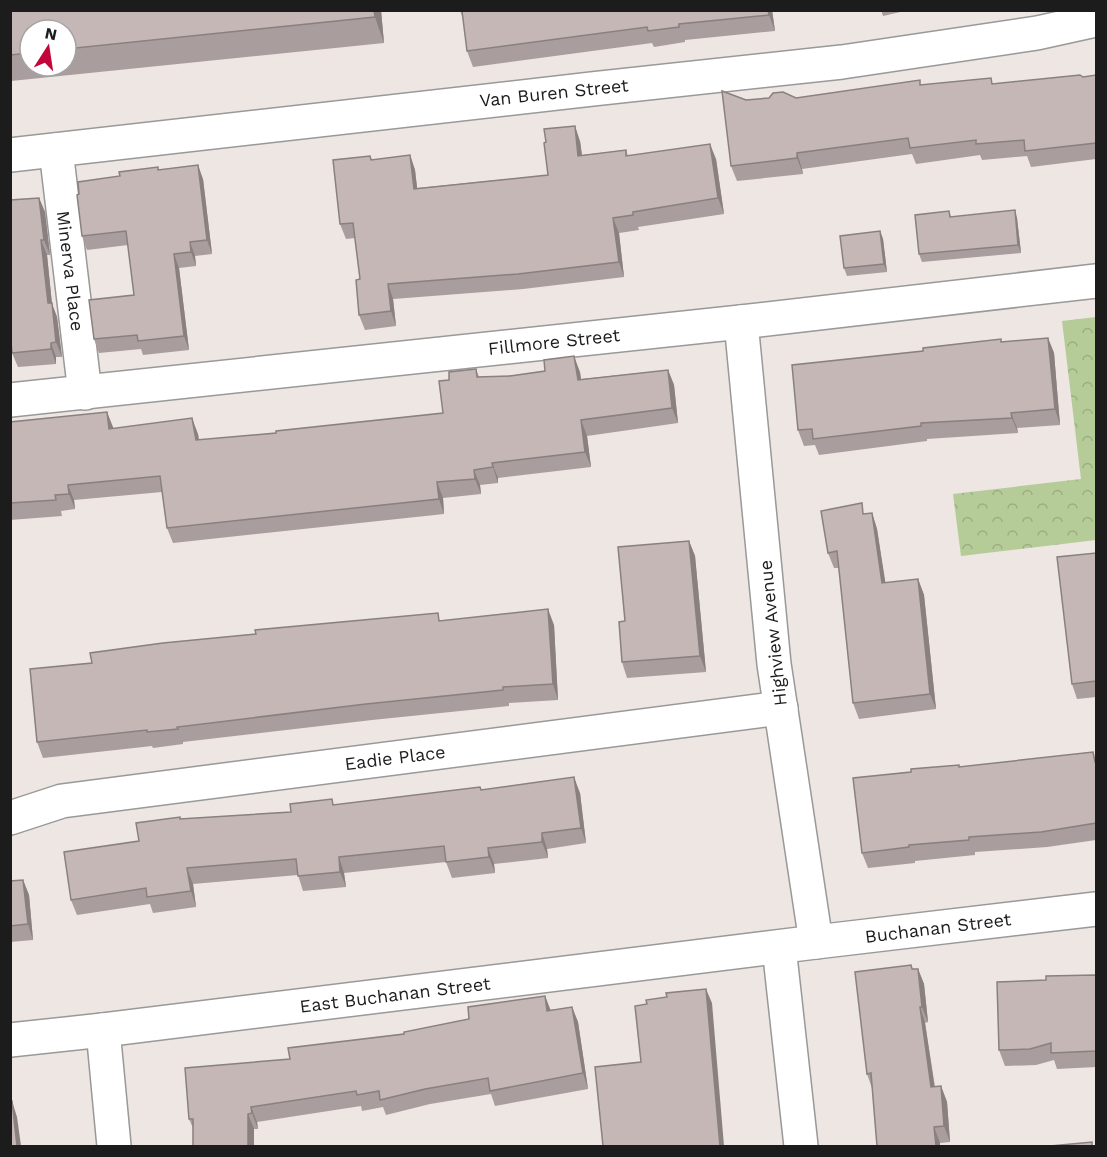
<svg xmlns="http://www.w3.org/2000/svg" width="1107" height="1157" font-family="'Work Sans',sans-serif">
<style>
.forest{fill:url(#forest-crowns)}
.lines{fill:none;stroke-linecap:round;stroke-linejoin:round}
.minor-casing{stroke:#999;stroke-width:36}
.minor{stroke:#fff;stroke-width:33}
.wall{fill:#a99d9d;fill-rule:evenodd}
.shaded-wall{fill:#89807f}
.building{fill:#c4b7b6;stroke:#89807f;stroke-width:1.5}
.labels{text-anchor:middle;stroke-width:6;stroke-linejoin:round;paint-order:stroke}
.street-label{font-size:18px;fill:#1c1c1c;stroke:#fff}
</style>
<defs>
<pattern id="forest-crowns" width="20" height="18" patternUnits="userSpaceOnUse" patternTransform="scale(1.5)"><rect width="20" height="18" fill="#b5cb98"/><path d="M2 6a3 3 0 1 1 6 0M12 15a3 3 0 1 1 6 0" fill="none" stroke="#9bae82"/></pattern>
</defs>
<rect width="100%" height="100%" fill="#ede6e2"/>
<polygon class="forest" points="1096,317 1096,540 961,556 953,494 1081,479 1062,321"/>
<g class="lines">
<defs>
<g id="minor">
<polyline points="56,150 85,393"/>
<polyline points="10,155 592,89 842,62 1037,33 1096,20"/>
<polyline points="741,322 774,664 816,942"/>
<polyline points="10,400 741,322 1096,281"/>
<polyline points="10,818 62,801 781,708"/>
<polyline points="779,947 801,1146"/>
<polyline points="103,1030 114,1146"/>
<polyline points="10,1040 103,1030 816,942 1096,909"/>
</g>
</defs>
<use href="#minor" class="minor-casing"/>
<use href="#minor" class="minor"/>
</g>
<g class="wall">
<path d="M10 10H381L384 43 11 81 10 79ZM30 30H66V66H30Z"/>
<polygon points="460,10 772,10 775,31 685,40 685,42 654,47 652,43 473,67 467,51 464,22"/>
<polygon points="881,10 909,10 883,16"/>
<polygon points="1096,75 1096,159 1031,167 1027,156 982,160 980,155 916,164 912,154 802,169 803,174 737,181 731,166 746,100 796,98 922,85 993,84 1083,77"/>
<polygon points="580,141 582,155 626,150 628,156 716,159 724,214 638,227 639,230 619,233 624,277 523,289 393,299 396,326 365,330 359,315 360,279 355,238 346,239 340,224 370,156 372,160 410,155 415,170 417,188 548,175"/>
<polygon points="159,170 203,179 212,254 195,256 196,266 179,268 189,350 143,355 141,349 99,353 94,339 134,295 128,245 87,250 82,236 79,194 120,176"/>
<polygon points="39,198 45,212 50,255 47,255 52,304 57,317 62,357 56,357 56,364 18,367 12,353"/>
<polygon points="949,211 951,217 1017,218 1021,253 922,262 919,254"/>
<polygon points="880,231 883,239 887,272 847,276 844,268"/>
<polygon points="1048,338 1054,353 1060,425 1017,428 1018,433 927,439 927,441 819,455 815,445 804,446 798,430 923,351 1002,342"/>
<polygon points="476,369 479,377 580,372 581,379 668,370 674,385 678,423 587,436 591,467 498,478 498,483 480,485 481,494 443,498 444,514 173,543 167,528 162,492 74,500 75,509 61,511 62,516 10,520 10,422 198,434 199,440 276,433 443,413 449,380"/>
<polygon points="872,513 877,529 885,583 918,579 924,595 936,709 859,719 853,703 839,568 834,568 828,553 865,514"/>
<polygon points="689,541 695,556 706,672 627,678 622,662 625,621"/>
<polygon points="1096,553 1096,697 1077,699 1072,684"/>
<polygon points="441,621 554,625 558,700 509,703 509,706 372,720 183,742 183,744 153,748 152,746 43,758 37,742 92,663"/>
<polygon points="1096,761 1096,840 1047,847 975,852 975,855 915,861 915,863 868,868 862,853 959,767"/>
<polygon points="480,787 482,790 580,793 586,843 547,849 548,858 494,864 495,873 452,878 446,862 344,873 346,887 303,891 298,875 193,884 196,907 153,913 150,904 77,915 71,900 181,819 291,812 335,805"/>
<polygon points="23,880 29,895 33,940 10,942 10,881"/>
<polygon points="913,969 918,969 924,984 928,1022 925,1023 935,1087 941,1086 947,1102 950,1142 940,1143 872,1088 867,1074"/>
<polygon points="1096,975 1096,1067 1057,1069 1054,1060 1036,1065 1005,1066 999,1050 1046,980"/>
<polygon points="545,996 550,1010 572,1007 578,1022 588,1089 495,1106 491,1094 430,1104 386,1115 383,1107 362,1111 361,1106 257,1122 258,1129 254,1129 254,1146 193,1146 193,1128 189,1119 290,1059 469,1019"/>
</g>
<g class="shaded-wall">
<polygon points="374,10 381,10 384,43 375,17"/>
<polygon points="768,10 772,10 775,31 769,15"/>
<polygon points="575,126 580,141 584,171 578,156"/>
<polygon points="710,144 716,159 724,214 718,198"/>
<polygon points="797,153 802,169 803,174 797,158"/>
<polygon points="410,155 415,170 419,204 414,189"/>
<polygon points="198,165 203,179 212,254 207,240"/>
<polygon points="39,198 45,212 50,255 44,240"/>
<polygon points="1015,210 1017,218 1021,253 1018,245"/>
<polygon points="613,218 619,233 624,277 619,262"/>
<polygon points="880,231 883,239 887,272 884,264"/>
<polygon points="41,240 47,255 52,304 57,317 62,357 56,342 48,303"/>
<polygon points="190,242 195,256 196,266 191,252"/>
<polygon points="174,254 179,268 189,350 184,336"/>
<polygon points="388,284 393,299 396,326 391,311"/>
<polygon points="1048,338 1054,353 1060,425 1055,409"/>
<polygon points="51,343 56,357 56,364 51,349"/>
<polygon points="574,356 580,372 583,395 578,380"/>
<polygon points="668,370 674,385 678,423 672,408"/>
<polygon points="107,412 113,427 115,445 109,429"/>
<polygon points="1011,413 1017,428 1018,433 1012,418"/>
<polygon points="192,418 198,434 201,456 196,440"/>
<polygon points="581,420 587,436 591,467 585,452"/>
<polygon points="492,463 498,478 498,483 493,467"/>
<polygon points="474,470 480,485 481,494 475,479"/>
<polygon points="437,482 443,498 444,514 439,499"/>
<polygon points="68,485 74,500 75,509 69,494"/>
<polygon points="872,513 877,529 888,599 882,583"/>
<polygon points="689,541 695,556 706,672 700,656"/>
<polygon points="918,579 924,595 936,709 930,694"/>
<polygon points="548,609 554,625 558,700 553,684"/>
<polygon points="574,777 580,793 586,843 581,828"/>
<polygon points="542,833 547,849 548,858 542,842"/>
<polygon points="488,848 494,864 495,873 489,857"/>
<polygon points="339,857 344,873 346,887 340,872"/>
<polygon points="187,868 193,884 196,907 191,891"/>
<polygon points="23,880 29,895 33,940 28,924"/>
<polygon points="918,969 924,984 928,1022 922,1007"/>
<polygon points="706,989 712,1003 724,1146 720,1146"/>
<polygon points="545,996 551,1011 547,1011"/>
<polygon points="572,1007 578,1022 588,1089 583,1073"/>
<polygon points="920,1007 925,1023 937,1103 931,1087"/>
<polygon points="941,1086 947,1102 950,1142 944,1126"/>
<polygon points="12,1101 17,1117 21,1146 17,1146"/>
<polygon points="251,1107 257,1122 258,1129 252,1113"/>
<polygon points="248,1114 254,1129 254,1146 248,1146"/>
<polygon points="934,1127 940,1143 940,1146 936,1146"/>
</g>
<g class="building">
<polygon points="10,10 374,10 375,17 66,49 66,30 30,30 30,53 10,55"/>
<polygon points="460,10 768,10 769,15 679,24 679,27 648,31 647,27 467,51 462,11 460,11"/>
<polygon points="1080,75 1083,77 1096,75 1096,143 1025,151 1024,140 976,144 976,140 910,148 908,138 797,153 797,158 731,166 722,91 746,100 769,98 773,93 783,92 796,98 920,80 920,85 991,78 992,84"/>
<polygon points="575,126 578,156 626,150 626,156 710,144 718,198 633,212 633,215 613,218 619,262 518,274 388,284 391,311 359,315 356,280 360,279 353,223 340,224 333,160 370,156 371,160 410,155 414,189 548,175 544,143 546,142 544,129"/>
<polygon points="198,165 207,240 190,242 191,252 174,254 184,336 138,341 137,335 94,339 89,300 134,295 126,231 82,236 77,195 79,194 78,182 120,176 119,172 158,167 158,170"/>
<polygon points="39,198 44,240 41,240 48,303 52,303 56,342 51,343 51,349 12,353 10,331 10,200"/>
<polygon points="1015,210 1018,245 919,254 915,215 949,211 950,217"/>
<polygon points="880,231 884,264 844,268 840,236"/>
<polygon points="1048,338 1055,409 1011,413 1012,418 921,423 921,426 813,439 812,429 798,430 792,365 923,351 923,348 1001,339 1001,342"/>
<polygon points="574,356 578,380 668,370 672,408 581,420 585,452 492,463 493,467 474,470 475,479 437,482 439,499 167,528 160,476 68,485 69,494 55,495 56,500 10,503 10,422 107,412 109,429 192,418 196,440 276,433 276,431 443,413 439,381 449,380 449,372 476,369 477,377 510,376 545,371 544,360"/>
<polygon points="862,503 863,514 872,513 882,583 918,579 930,694 853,703 837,551 828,553 821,511"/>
<polygon points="689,541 700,656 622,662 619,622 625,621 618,547"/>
<polygon points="1096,553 1096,681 1072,684 1057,557"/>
<polygon points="548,609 553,684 503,687 503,690 366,704 177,727 178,729 147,732 147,730 37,742 30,669 92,663 90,653 163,643 256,634 255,630 438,613 439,621"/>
<polygon points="1093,752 1095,762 1096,762 1096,823 1041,832 969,837 969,840 909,845 909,847 862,853 853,778 911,772 911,769 959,765 959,767"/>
<polygon points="574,777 581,828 542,833 542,842 488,848 489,857 446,862 444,846 339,857 340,872 298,876 296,859 187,868 191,891 147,897 146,888 71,900 64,852 139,841 136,823 180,817 180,819 291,812 290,804 332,799 333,805 480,787 481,790"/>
<polygon points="23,880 28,924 10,926 10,881"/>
<polygon points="911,965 912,969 918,969 922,1007 920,1007 931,1087 941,1086 944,1126 934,1127 936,1146 877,1146 871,1073 867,1074 855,972"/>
<polygon points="1096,975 1096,1051 1051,1053 1051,1043 1030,1049 999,1050 997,982 1046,980 1046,976"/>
<polygon points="706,989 720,1146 603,1146 595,1067 641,1062 635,1006 647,1004 646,1000 667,997 666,993"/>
<polygon points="545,996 547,1011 572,1007 583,1073 490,1091 488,1078 425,1089 380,1100 379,1091 357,1095 356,1091 251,1107 252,1113 248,1114 248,1146 193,1146 193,1119 189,1119 185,1068 290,1059 288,1048 404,1034 404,1032 469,1019 468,1007"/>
<polygon points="10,1101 12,1101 17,1146 10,1146"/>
<polygon points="1092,1142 1092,1146 1050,1146"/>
</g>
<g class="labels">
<g class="street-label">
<text transform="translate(554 93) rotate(-6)" y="6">Van Buren Street</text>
<text transform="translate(70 271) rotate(83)" y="6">Minerva Place</text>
<text transform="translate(554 342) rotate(-6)" y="6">Fillmore Street</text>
<text transform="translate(773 633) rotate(-96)" y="6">Highview Avenue</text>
<text transform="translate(395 758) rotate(-7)" y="6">Eadie Place</text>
<text transform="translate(938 928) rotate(-7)" y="6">Buchanan Street</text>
<text transform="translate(395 995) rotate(-7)" y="6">East Buchanan Street</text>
</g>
</g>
<rect width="1107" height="1157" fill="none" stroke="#1c1c1c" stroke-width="24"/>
<g transform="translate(48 48) rotate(12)"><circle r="28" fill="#ffffff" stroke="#a4a4a4" stroke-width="1.5"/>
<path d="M0-4.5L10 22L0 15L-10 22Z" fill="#c20639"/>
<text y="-9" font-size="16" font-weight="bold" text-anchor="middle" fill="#1c1c1c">N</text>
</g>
</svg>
